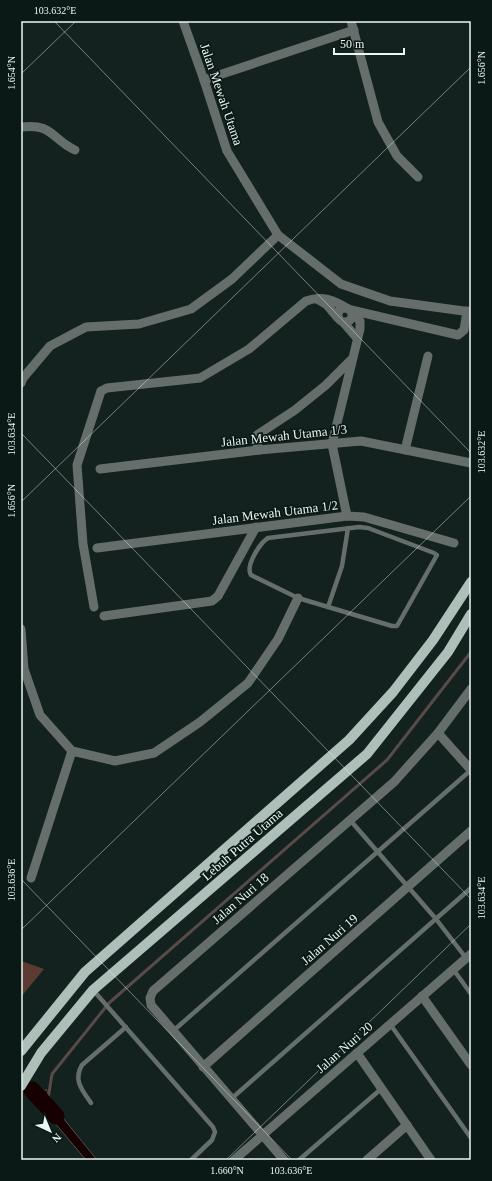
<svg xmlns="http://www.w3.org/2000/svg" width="492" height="1181" font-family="Georgia,serif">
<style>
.green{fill:#5c3c32}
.water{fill:#170000;stroke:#574a49}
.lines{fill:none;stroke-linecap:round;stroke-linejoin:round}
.stream{stroke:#574a49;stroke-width:3}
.river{stroke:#170000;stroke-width:17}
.lane{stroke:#666e6b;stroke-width:4.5}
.street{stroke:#666e6b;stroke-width:9}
.primary{stroke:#aebfba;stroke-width:10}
.ticks{fill:none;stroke:#ecf6f3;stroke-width:1;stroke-opacity:0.45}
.labels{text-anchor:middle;stroke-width:3.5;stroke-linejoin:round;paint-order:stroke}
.street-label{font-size:13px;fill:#ecf6f3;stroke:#0a1915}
.neatline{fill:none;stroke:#ecf6f3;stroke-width:1.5}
.ticks-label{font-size:10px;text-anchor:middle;fill:#ecf6f3}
</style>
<rect width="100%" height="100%" fill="#13221e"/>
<polygon class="green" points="21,961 44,969 21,997"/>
<polygon class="water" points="46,1089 55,1108 97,1160 86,1160 38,1103"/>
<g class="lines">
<polyline class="stream" points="48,1099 52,1074 109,1003 387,760 471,652"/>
<polyline class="river" points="32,1090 56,1116"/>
<g class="lane">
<path d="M359 527 368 528 434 553 437 555 397 626H392L298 598 251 575C245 566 260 543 268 538Z"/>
<polyline points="328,607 342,566 348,528"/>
<polyline points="350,820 436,919 466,958"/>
<polyline points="453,969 471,994"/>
<polyline points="93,990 213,1127 215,1132 212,1140 191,1160"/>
<polyline points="390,1024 471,1138"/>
<polyline points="173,1031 471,770"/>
<polyline points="231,1099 471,888"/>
<path d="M91 1103C82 1090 73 1080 82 1065L126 1027"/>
<polyline points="299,1160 381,1089"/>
</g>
<g class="street">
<polyline points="183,21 204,80 227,151 278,235 341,284 390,301 471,312"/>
<polyline points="351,21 378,122 397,156 418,177"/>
<polyline points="204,80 354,30"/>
<path d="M21 127C53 123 51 139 75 150"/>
<polyline points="317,299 327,305 338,318"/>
<circle cx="345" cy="315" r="7"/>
<polyline points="351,310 458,335 464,330 467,311"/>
<polyline points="344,323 357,338"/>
<polyline points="21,383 23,378 50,346 86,327 139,324 191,309 232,279 278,235"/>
<polyline points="259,450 256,441 257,435 295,410 326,385 351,360"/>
<polyline points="405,450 428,356"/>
<polyline points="100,469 259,450 361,441 471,463"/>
<polyline points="347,516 332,444 360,329 360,321 352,313"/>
<polyline points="97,548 347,516 364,517 454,543"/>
<path d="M94 607 83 544 77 465 101 391 107 388 200 378 249 349 306 301C322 295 334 300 348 309"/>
<polyline points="104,616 212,601 218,596 256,527"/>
<polyline points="21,629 24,669 40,715 72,751 115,761 154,753 200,722 248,683 278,639 298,598"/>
<polyline points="438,733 471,770"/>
<polyline points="31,878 72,751"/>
<polyline points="422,996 471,1065"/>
<polyline points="357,1053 431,1160"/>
<polyline points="203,1067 471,831"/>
<polyline points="234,1160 471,954"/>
<polyline points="284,1160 151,1005 150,998 153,991 394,782 438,733 471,689"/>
<polyline points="367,1160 407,1125"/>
</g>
<g class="primary">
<polyline points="21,1051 85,972 349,740 393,692 433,640 471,582"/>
<polyline points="21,1086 41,1053 93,990 367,754 448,652 471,614"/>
</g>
</g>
<path class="ticks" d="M54 21 471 453M21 74 76 21M21 433 471 899M21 502 471 67M21 879 292 1160M21 930 471 496M226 1160 471 924"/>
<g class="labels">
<g class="street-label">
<text transform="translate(222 94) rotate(71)" y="5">Jalan Mewah Utama</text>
<text transform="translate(284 435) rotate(-6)" y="5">Jalan Mewah Utama 1/3</text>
<text transform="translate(275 512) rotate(-7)" y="5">Jalan Mewah Utama 1/2</text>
<text transform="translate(242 844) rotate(-41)" y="5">Lebuh Putra Utama</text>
<text transform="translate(240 898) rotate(-41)" y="5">Jalan Nuri 18</text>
<text transform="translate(329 939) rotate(-41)" y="5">Jalan Nuri 19</text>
<text transform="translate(344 1047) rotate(-41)" y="5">Jalan Nuri 20</text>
</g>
</g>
<rect width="492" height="1181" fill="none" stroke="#0a1915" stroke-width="44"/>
<g transform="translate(50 1131) rotate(136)" stroke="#0a1915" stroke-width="3" paint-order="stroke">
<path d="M0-3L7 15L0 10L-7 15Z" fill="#ecf6f3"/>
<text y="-6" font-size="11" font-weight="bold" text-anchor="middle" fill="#ecf6f3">N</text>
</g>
<path d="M334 48v6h70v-6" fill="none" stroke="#ecf6f3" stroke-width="2"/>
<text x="340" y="48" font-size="12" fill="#ecf6f3" stroke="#0a1915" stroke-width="3" paint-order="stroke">50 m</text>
<rect x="22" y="22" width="448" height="1137" class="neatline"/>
<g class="ticks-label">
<text x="55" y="14">103.632°E</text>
<text transform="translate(481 68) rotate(-90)" y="4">1.656°N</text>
<text transform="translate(11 73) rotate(-90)" y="4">1.654°N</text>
<text transform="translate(11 434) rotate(-90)" y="4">103.634°E</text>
<text transform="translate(481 452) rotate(-90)" y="4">103.632°E</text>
<text transform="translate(11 501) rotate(-90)" y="4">1.656°N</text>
<text transform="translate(11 880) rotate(-90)" y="4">103.636°E</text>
<text transform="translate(481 898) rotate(-90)" y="4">103.634°E</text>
<text x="227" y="1174">1.660°N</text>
<text x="291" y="1174">103.636°E</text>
</g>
</svg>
